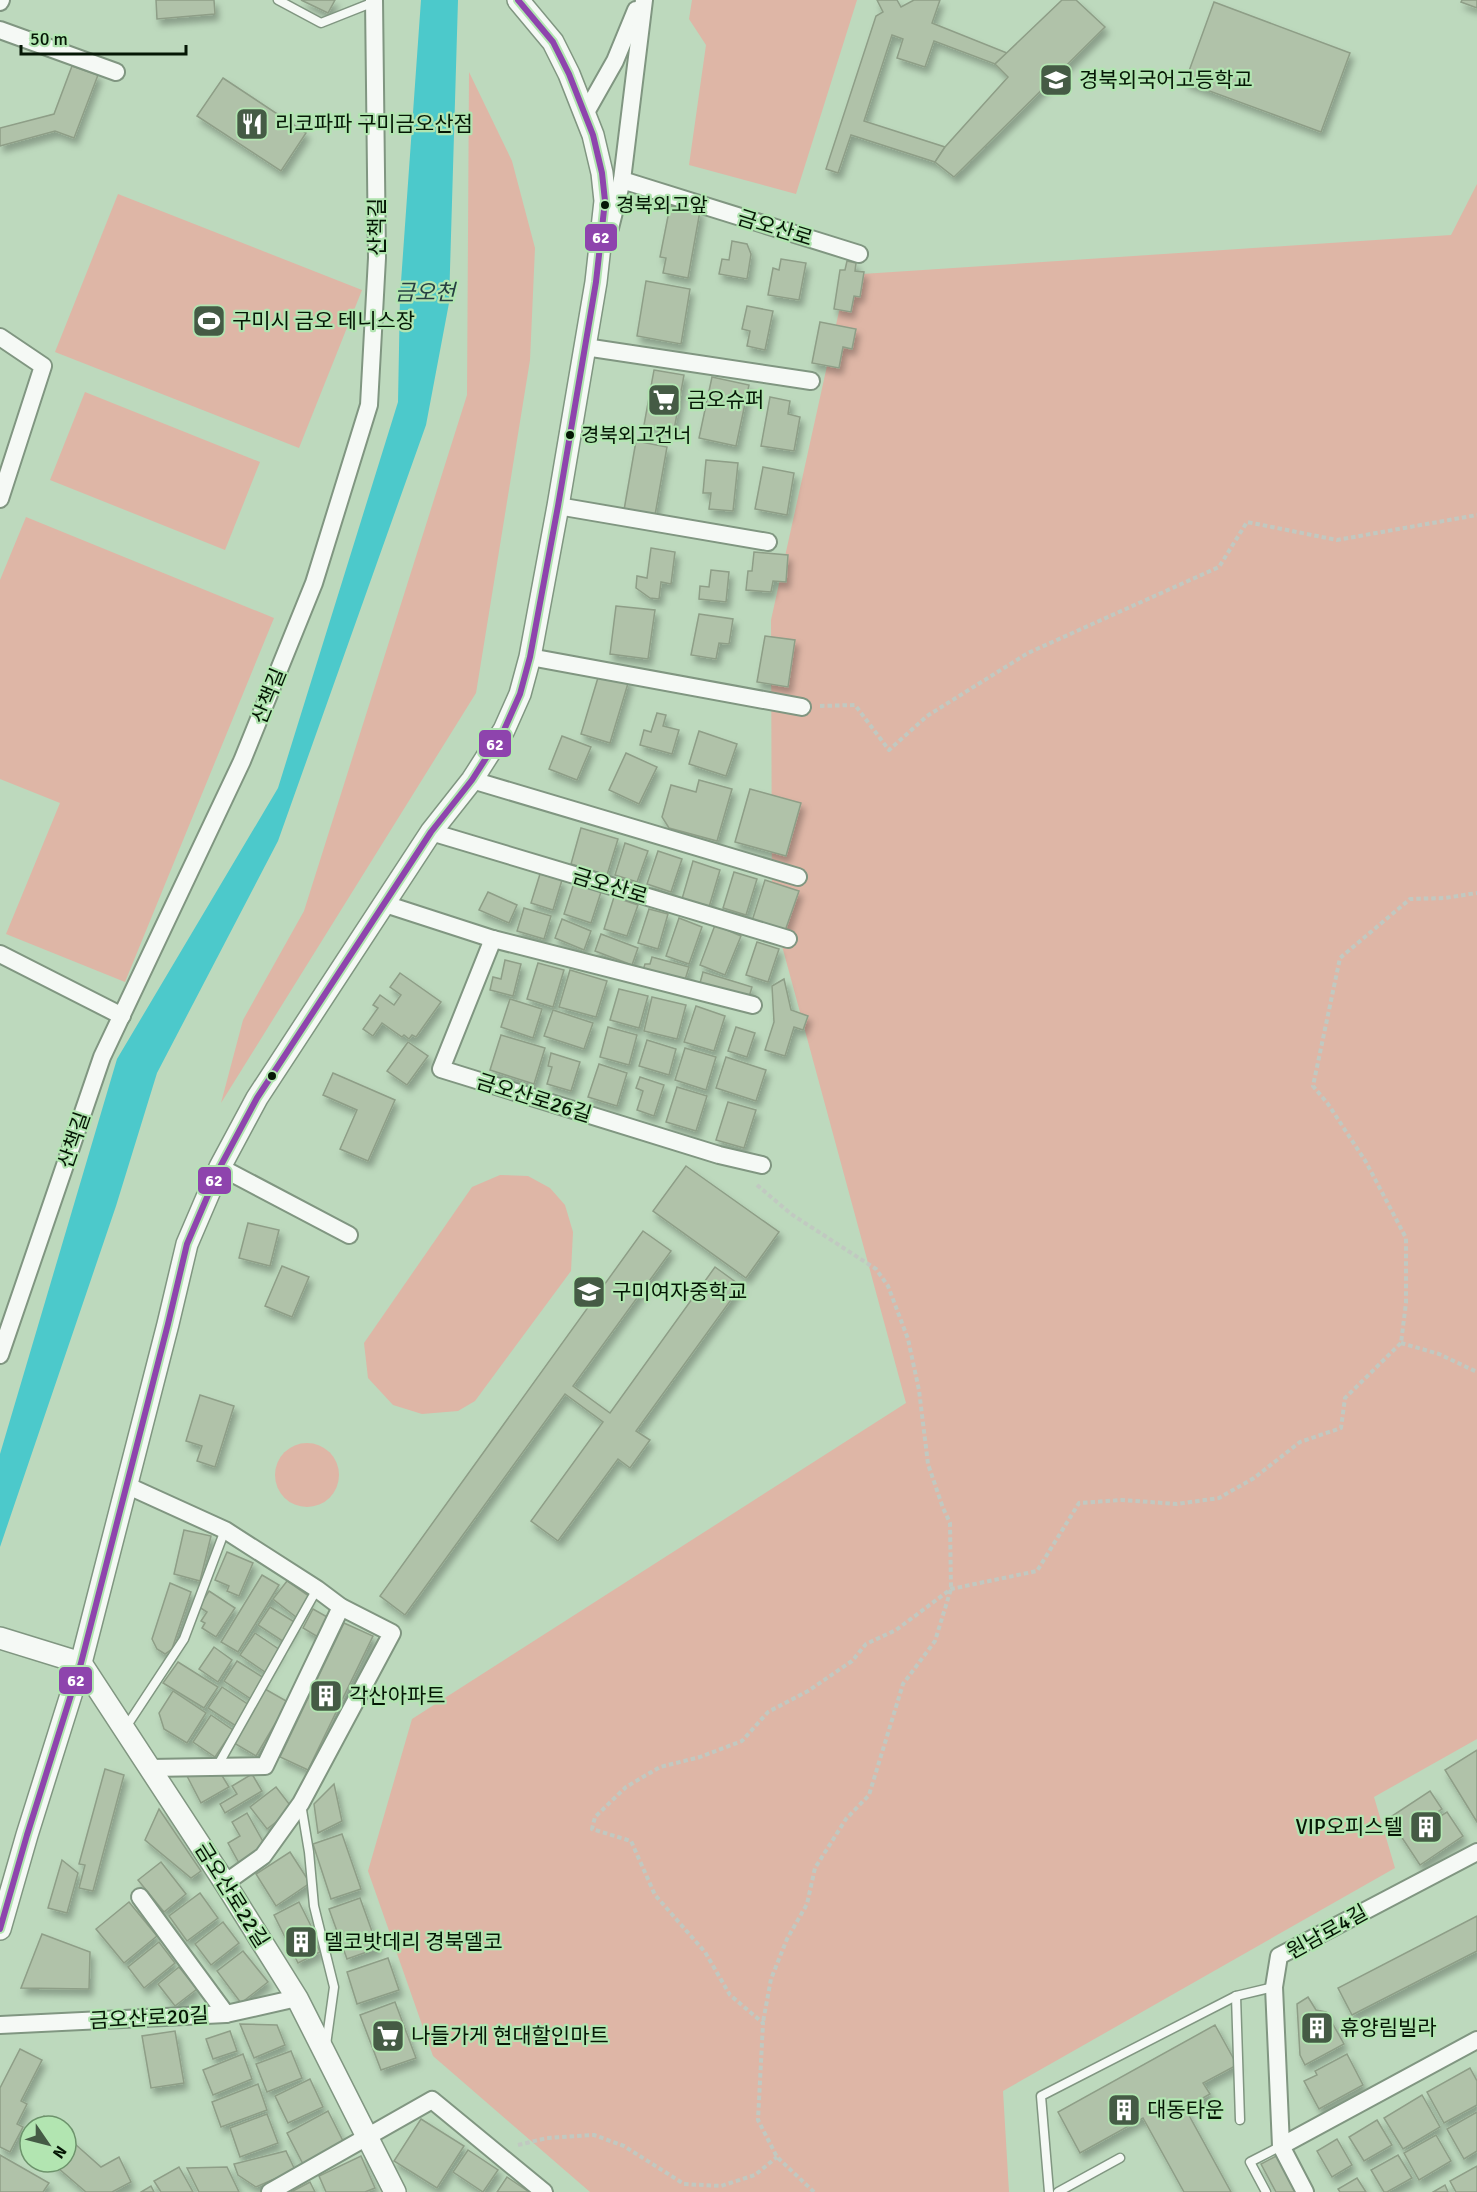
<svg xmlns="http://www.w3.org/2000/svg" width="1477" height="2192" font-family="Signika,'Noto Sans KR',sans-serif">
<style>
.green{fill:#deb6a6}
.water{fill:#4cc9cb}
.building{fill:#b0c2a9;stroke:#8e9e87;stroke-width:1.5;filter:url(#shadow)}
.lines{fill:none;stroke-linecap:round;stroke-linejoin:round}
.service-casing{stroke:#809681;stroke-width:11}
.minor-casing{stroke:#809681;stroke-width:20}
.tertiary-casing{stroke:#809681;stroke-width:24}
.path{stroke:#c1c9c1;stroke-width:4;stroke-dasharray:4.5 3;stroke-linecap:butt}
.service{stroke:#f5f9f5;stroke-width:8}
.minor{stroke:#f5f9f5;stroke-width:16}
.tertiary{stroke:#f5f9f5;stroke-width:21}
.bus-1-casing{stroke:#b2e5b1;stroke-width:10}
.bus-1{stroke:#8e44ad;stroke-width:6}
.bus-dot{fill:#051705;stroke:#b2e5b1;stroke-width:2}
.labels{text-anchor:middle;stroke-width:4.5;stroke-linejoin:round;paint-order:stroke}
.bus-label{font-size:20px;fill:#051705;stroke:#b2e5b1;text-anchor:start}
.poi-label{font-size:21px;fill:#051705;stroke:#b2e5b1;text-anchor:start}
.street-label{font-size:21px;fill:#051705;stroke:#b2e5b1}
.water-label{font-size:22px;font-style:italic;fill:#263f42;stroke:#b2e5b1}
.line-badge{stroke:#b2e5b1;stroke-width:2}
.badge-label{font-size:16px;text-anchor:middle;font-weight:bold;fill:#fff}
</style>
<defs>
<filter id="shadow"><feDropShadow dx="3.5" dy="6" stdDeviation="3" flood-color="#0004"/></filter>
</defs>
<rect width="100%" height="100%" fill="#bdd9bd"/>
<g class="green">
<polygon points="692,0 857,0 796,194 689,165 706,45 689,19"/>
<polygon points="469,72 512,161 535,248 530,360 476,693 221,1103 243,1020 304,911 467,395"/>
<polygon points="1477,184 1477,1739 1374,1797 1395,1868 1003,2091 1009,2192 590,2192 433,2056 368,1871 412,1719 906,1403 772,909 771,620 847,275 1451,235"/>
<polygon points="118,194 362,290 299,448 55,352"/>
<polygon points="85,392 260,462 225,550 50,480"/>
<polygon points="26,517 274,618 125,982 6,934 60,803 0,779 0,580"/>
<polygon points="500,1175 528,1176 550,1188 565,1205 573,1232 571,1271 475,1401 458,1411 422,1414 393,1405 368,1378 364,1343 472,1187"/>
<circle cx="307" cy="1475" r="32"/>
</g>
<polygon class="water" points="421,0 458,0 449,303 426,425 278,841 157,1073 116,1206 0,1547 0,1454 117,1059 278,788 398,402 400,296"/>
<g class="building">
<polygon points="156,0 214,0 215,14 157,19"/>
<polygon points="301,0 335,0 328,13"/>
<polygon points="877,0 897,0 901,7 914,0 940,0 932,23 1007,53 995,64 934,41 925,67 897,58 903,39 892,35 864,121 945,147 935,162 851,135 838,173 826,169 876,16 883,12"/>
<polygon points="1062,0 1076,0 1105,27 954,177 935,162 945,147 1008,77 995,64"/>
<polygon points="1462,0 1477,0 1477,8 1461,2"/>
<polygon points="1214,2 1350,53 1321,132 1185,82"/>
<polygon points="72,66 98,75 74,138 55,131 0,146 0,128 54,114"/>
<polygon points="223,78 306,133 281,171 197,116"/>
<polygon points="670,206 700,211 688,278 663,273 666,258 660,257"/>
<polygon points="732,241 747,244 751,254 747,279 719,274 722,259 729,260"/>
<polygon points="781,259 806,263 799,300 768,295 773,268 779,270"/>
<polygon points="847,261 856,263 855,271 864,272 860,297 854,296 851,312 834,309 840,270 845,270"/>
<polygon points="646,281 690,289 681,344 637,336"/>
<polygon points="747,306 773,311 765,350 747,346 750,331 742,329"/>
<polygon points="820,322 856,329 852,349 843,347 839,368 812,363"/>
<polygon points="654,370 684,375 674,430 644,425"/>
<polygon points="712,377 749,385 736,446 699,438"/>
<polygon points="770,397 790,401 788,414 800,417 794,451 761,446"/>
<polygon points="636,441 667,447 655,515 624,510"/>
<polygon points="706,460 738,463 733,511 709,509 711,493 703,493"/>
<polygon points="763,467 794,473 787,515 755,509"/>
<polygon points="651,548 675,552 671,584 661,582 659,599 650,598 636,588 637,576 647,578"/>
<polygon points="754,552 788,555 786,582 773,581 771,592 746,590 748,571 752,571"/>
<polygon points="711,570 729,572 726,602 699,599 700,586 709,587"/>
<polygon points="616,606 655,610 648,659 610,654"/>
<polygon points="699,614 733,619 729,644 719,643 716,659 691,655"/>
<polygon points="765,636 795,640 788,687 757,682"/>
<polygon points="600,671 629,680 610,743 581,734"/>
<polygon points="657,713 666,715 663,726 679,730 672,754 640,745 644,730 651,732"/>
<polygon points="699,731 737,744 726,776 689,764"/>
<polygon points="562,736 591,747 577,780 549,769"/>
<polygon points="626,753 657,767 639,804 609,790"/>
<polygon points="699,780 732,789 717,841 669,828 662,817 671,785 696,792"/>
<polygon points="750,789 801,803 786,856 735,842"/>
<polygon points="581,828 618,839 607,875 571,864"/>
<polygon points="625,843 648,851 637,882 615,875"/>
<polygon points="658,851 682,859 671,892 647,884"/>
<polygon points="693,861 720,870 709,907 682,899"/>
<polygon points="734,872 757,879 746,915 723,908"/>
<polygon points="540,874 562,880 553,910 531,903"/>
<polygon points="765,880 799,891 785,931 752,921"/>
<polygon points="574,883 601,892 591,923 564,914"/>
<polygon points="488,892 517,905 509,923 479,910"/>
<polygon points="614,897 638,905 627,936 604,929"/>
<polygon points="524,908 551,916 544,939 517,931"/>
<polygon points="649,909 668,914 658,949 638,943"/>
<polygon points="679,918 702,927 689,964 666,956"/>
<polygon points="562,919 591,931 584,950 555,938"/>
<polygon points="715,925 741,936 725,975 700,965"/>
<polygon points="601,934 638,948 632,965 595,951"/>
<polygon points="757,942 779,949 768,982 746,975"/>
<polygon points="652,957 689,967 684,983 643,970 645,964 650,964"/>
<polygon points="505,960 521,964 513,996 490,990 493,977 501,979"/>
<polygon points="538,963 564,970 553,1007 527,999"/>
<polygon points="570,970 607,981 596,1017 559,1007"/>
<polygon points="703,972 752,987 749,997 700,983"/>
<polygon points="400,973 441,1002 416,1037 412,1035 409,1039 404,1035 402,1037 382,1023 373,1036 363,1029 378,1008 373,1005 380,995 394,1005 401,995 390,987"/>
<polygon points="784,979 791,1010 808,1016 803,1030 794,1027 785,1056 765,1050 774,1022 772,986"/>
<polygon points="619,989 648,996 639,1028 610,1020"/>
<polygon points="652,997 686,1005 677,1039 644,1031"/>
<polygon points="510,999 542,1009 533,1038 501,1027"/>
<polygon points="696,1006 725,1016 714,1051 684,1042"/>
<polygon points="553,1010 593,1023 584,1049 544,1036"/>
<polygon points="608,1027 637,1035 629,1065 600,1057"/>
<polygon points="736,1027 755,1033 747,1057 728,1051"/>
<polygon points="501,1035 545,1048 534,1084 490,1070"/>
<polygon points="647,1040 676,1049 669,1075 639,1066"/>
<polygon points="408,1042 428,1056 407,1085 387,1071"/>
<polygon points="685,1048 716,1057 706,1090 675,1080"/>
<polygon points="551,1053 580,1062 571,1091 547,1084 552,1067 548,1066"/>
<polygon points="726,1057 766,1070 756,1101 716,1088"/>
<polygon points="599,1064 627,1073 617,1106 588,1097"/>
<polygon points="333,1073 395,1100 368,1161 340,1149 357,1110 323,1095"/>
<polygon points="640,1077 664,1085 654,1116 637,1110 643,1091 636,1088"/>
<polygon points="677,1087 707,1096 696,1131 666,1122"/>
<polygon points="728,1102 756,1110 744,1148 716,1140"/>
<polygon points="686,1166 779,1232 746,1278 653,1211"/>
<polygon points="248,1223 279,1230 270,1266 239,1258"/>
<polygon points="643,1231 671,1251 573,1386 610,1413 715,1267 741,1286 636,1431 650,1440 630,1468 618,1459 558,1541 531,1521 603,1422 565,1394 405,1615 380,1596"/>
<polygon points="282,1266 309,1277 292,1317 265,1306"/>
<polygon points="200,1395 234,1406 215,1467 197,1461 202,1446 186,1441"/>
<polygon points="184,1530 211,1536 200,1581 174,1574"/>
<polygon points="227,1552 253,1563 239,1596 227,1591 229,1586 215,1580"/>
<polygon points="262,1575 279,1585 238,1652 221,1642"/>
<polygon points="287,1581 310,1597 296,1617 273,1599"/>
<polygon points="170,1583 191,1592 172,1649 165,1654 157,1649 152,1639"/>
<polygon points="209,1591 235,1608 216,1637 202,1628 205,1623 201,1621 207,1612 199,1607"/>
<polygon points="270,1607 296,1623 284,1642 258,1625"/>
<polygon points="313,1609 329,1618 318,1637 303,1628"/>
<polygon points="344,1623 373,1636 308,1770 280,1757"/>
<polygon points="255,1633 280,1650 265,1672 240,1655"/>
<polygon points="214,1647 232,1660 218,1682 199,1669"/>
<polygon points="237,1661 264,1678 251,1699 224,1681"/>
<polygon points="178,1662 218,1687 204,1708 163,1683"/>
<polygon points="222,1687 249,1705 236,1726 208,1708"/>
<polygon points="265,1689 288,1702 256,1756 234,1743"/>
<polygon points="173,1691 206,1713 187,1743 164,1729 159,1713"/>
<polygon points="211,1715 233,1730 215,1757 193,1742"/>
<polygon points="1477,1750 1477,1822 1445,1770"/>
<polygon points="105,1769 124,1775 93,1891 79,1888 85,1865 79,1864"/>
<polygon points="221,1774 229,1787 201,1803 187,1776"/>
<polygon points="252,1774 262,1791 225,1813 220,1804 237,1794 232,1786"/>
<polygon points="334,1784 342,1821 318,1833 314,1804"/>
<polygon points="276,1787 293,1809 267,1829 250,1807"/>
<polygon points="1430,1791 1442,1809 1436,1813 1439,1817 1447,1812 1463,1836 1420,1865 1389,1818"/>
<polygon points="159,1809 201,1871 191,1878 145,1840"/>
<polygon points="247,1813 266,1847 239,1863 228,1843 240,1836 232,1822"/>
<polygon points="342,1834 361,1889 331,1899 313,1844"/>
<polygon points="290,1852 310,1883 276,1906 256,1874"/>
<polygon points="62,1860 78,1873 67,1913 48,1908"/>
<polygon points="161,1862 186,1894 164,1912 138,1880"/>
<polygon points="200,1893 218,1918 187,1941 169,1916"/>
<polygon points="360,1898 378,1948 347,1959 329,1909"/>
<polygon points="129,1902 157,1936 124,1963 96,1929"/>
<polygon points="299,1902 313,1930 310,1931 320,1952 298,1963 274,1915"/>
<polygon points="1477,1916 1477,1951 1352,2015 1338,1988"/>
<polygon points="223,1922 239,1943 211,1965 195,1944"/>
<polygon points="42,1934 90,1952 89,1989 21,1988"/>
<polygon points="159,1942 175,1963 144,1988 128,1967"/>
<polygon points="243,1951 268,1982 241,2003 217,1971"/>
<polygon points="388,1958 399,1990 357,2004 347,1972"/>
<polygon points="179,1967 197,1989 175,2006 158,1984"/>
<polygon points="1308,1997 1316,2010 1326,2012 1344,2044 1305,2065 1300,2055 1297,2004"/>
<polygon points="395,2002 416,2058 381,2070 360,2015"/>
<polygon points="240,2024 277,2025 285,2045 254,2058"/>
<polygon points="1215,2025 1237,2065 1203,2083 1210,2094 1185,2108 1231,2192 1184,2192 1143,2118 1080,2153 1058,2112"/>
<polygon points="175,2031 184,2083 151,2088 142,2036"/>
<polygon points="230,2031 237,2051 213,2059 206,2039"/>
<polygon points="20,2049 42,2060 21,2101 27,2104 17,2124 23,2127 10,2152 0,2147 0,2088"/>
<polygon points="291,2051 302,2078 267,2092 256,2064"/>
<polygon points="243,2054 252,2079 213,2095 203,2070"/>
<polygon points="1347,2054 1363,2085 1319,2109 1304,2081 1317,2075 1315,2071"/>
<polygon points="1470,2068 1477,2081 1477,2105 1444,2123 1427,2092"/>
<polygon points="310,2079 323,2107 288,2123 275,2096"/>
<polygon points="258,2084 267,2110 221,2127 212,2102"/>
<polygon points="1422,2095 1440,2127 1403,2149 1384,2118"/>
<polygon points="328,2111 344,2143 303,2164 287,2133"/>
<polygon points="1477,2112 1477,2151 1464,2159 1447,2129"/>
<polygon points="267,2114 278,2143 240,2157 230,2128"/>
<polygon points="44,2116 55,2126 35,2126"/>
<polygon points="421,2119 464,2146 437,2188 394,2161"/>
<polygon points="1377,2120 1392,2145 1364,2161 1349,2137"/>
<polygon points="30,2131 30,2143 24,2138"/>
<polygon points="1436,2135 1451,2161 1419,2180 1404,2153"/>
<polygon points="66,2136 101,2167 119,2157 131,2182 112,2192 86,2192 51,2162 66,2162"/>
<polygon points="1337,2139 1352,2165 1332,2177 1317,2151"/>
<polygon points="468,2150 498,2170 483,2192 453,2172"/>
<polygon points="286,2151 295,2170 256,2187 238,2175 234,2164"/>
<polygon points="1280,2154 1300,2192 1276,2192 1261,2164"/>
<polygon points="0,2155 49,2183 43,2192 0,2192"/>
<polygon points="1398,2155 1412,2178 1387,2192 1384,2192 1371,2170"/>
<polygon points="361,2156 375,2188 365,2192 326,2192 319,2176"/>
<polygon points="1477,2166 1477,2192 1456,2192 1450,2181"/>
<polygon points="179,2167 193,2192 161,2192 154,2181"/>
<polygon points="227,2167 239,2192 199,2192 187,2168"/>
<polygon points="507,2177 529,2192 497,2192"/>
<polygon points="1357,2178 1366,2192 1340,2192 1338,2189"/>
<polygon points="310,2182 315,2192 291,2192"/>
<polygon points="1445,2185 1448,2192 1433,2192"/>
<polygon points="151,2186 154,2192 141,2192"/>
</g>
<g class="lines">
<defs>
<g id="service">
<polyline points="278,0 321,23 374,2"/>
<polyline points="126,1727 184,1639 225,1530"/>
<polyline points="218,1765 317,1589"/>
<polyline points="301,1804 309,1852 314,1906 334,1987 326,2045"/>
<polyline points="1236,1996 1240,2120"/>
<polyline points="1049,2192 1041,2096 1236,1996 1274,1987"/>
<polyline points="1058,2192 1120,2158"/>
<polyline points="1266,2192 1250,2162 1281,2146"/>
</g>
<g id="minor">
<polyline points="0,2 1,0"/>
<polyline points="0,30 116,72"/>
<polyline points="585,114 615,61 636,10"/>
<polyline points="622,180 859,254"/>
<polyline points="610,228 622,180 644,0"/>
<polyline points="0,337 43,366 0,499"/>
<polyline points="585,347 811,381"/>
<polyline points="558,506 768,542"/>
<polyline points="530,657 802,707"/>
<polyline points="472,780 798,877"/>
<polyline points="431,832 788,939"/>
<polyline points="385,904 493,939 753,1005"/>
<polyline points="493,939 441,1069 719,1155 762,1165"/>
<polyline points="0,954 122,1016"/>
<polyline points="220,1167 349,1235"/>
<polyline points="0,1355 102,1057 242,761 314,583 369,405 377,258 374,0"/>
<polyline points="126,1485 225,1530 317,1589 341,1607 392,1633 301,1803 263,1856 225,1883"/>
<polyline points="150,1768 265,1766 341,1607"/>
<polyline points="140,1897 226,2014"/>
<polyline points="0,2025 226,2014 297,1998"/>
<polyline points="1281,2146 1477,2040"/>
<polyline points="270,2192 432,2100 544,2192"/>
<polyline points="1305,2192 1281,2146 1274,1987 1279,1956 1477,1852"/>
</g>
<g id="tertiary">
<polyline points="0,1638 81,1663 225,1883 297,1998 395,2192"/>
<polyline points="0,1929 27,1835 81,1663 168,1324 187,1244 220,1167 257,1098 431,832 472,780 504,730 520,694 530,657 558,506 596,282 605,201 602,173 593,135 569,74 553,42 518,0"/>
</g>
</defs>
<use href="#service" class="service-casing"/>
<use href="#minor" class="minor-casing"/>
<use href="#tertiary" class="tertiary-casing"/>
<g class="path">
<polyline points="820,706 855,705 889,750 927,716 1028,653 1219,567 1247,522 1337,540 1477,515"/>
<polyline points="757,1185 791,1214 876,1269 888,1286 908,1339 919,1390 928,1464 943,1508 950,1523 951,1589 935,1641 903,1684 869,1795 846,1819 815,1868 807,1904 787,1939 771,1979 763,2022"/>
<polyline points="1401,1343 1439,1354 1477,1372"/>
<polyline points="518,2145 547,2138 594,2135 624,2146 684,2184 721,2186 755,2175 777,2157"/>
<polyline points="814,2192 777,2157 758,2120 763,2023 730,1995 705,1952 655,1895 631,1841 592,1829 595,1817 626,1787 660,1767 700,1757 742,1741 768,1712 808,1691 852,1661 866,1644 896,1630 951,1589 1037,1571 1079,1503 1122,1500 1177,1504 1219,1498 1254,1478 1300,1442 1341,1428 1345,1398 1401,1343 1406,1303 1406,1238 1366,1162 1328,1104 1313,1086 1340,958 1410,899 1445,898 1477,893"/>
</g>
<use href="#service" class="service"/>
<use href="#minor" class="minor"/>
<use href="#tertiary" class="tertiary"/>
<defs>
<polyline id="bus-1" points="0,1929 27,1835 81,1663 168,1324 187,1244 220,1167 257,1098 431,832 472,780 504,730 520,694 530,657 558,506 596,282 605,201 602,173 593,135 569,74 553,42 518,0"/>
</defs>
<use href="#bus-1" class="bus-1-casing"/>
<use href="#bus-1" class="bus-1"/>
</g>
<defs>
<symbol id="school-square" viewBox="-11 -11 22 22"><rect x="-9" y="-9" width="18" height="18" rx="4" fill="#455b45" stroke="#b2e5b1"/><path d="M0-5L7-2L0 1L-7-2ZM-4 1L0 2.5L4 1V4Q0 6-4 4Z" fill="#fff"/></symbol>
<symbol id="restaurant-square" viewBox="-11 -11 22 22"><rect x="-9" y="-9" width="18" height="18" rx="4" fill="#455b45" stroke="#b2e5b1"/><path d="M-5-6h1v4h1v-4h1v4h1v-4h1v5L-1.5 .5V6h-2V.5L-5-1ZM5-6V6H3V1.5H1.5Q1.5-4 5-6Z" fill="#fff"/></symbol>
<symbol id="stadium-square" viewBox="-11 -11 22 22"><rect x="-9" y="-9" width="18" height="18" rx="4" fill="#455b45" stroke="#b2e5b1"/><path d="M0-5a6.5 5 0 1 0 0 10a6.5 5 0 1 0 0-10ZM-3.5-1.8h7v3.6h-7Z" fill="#fff"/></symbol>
<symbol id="supermarket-square" viewBox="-11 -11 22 22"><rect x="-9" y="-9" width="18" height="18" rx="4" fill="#455b45" stroke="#b2e5b1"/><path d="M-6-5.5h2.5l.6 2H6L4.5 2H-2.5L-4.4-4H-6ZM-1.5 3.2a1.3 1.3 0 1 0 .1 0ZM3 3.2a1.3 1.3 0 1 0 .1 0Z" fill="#fff"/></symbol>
<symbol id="building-square" viewBox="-11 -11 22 22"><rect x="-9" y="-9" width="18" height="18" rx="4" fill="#455b45" stroke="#b2e5b1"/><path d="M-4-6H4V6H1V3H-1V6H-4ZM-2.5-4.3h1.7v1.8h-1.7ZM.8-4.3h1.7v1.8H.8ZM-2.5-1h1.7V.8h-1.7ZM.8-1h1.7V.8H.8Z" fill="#fff"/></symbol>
</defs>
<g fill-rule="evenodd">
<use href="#school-square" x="1037" y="61" width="38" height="38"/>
<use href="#restaurant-square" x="233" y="105" width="38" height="38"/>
<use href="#stadium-square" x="190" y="302" width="38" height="38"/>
<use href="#supermarket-square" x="645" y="381" width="38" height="38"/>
<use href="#school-square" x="570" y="1273" width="38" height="38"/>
<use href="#building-square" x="307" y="1677" width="38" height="38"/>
<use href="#building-square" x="1407" y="1808" width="38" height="38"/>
<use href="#building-square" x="282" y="1923" width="38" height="38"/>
<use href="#building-square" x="1298" y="2009" width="38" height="38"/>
<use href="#supermarket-square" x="369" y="2017" width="38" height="38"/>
<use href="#building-square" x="1105" y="2091" width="38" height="38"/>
</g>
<g class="bus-dot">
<circle cx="605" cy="205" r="5"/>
<circle cx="570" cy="435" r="5"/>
<circle cx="272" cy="1076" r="5"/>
</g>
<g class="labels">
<g class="bus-label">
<text x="616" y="212">경북외고앞</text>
<text x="581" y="442">경북외고건너</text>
</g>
<g class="poi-label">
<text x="1079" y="87">경북외국어고등학교</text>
<text x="275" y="131">리코파파 구미금오산점</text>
<text x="232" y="328">구미시 금오 테니스장</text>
<text x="687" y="407">금오슈퍼</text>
<text x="612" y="1299">구미여자중학교</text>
<text x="349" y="1703">각산아파트</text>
<text x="1403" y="1834" text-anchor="end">VIP오피스텔</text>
<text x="324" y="1949">델코밧데리 경북델코</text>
<text x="1340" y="2035">휴양림빌라</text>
<text x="411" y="2043">나들가게 현대할인마트</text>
<text x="1147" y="2117">대동타운</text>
</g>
<g class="street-label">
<text transform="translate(377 227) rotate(-90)" y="7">산책길</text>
<text transform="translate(775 228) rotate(17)" y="7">금오산로</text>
<text transform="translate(269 696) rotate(-68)" y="7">산책길</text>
<text transform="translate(610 886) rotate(17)" y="7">금오산로</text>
<text transform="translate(534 1098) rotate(17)" y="7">금오산로26길</text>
<text transform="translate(74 1140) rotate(-71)" y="7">산책길</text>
<text transform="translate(232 1895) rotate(58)" y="7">금오산로22길</text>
<text transform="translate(1327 1932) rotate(-29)" y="7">원남로4길</text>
<text transform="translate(149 2018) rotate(-3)" y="7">금오산로20길</text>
</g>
<g class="water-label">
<text x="425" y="300">금오천</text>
</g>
</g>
<g class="line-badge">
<rect x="584" y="223" width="34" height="29" rx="6" fill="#8e44ad"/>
<rect x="478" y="729" width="34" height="29" rx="6" fill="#8e44ad"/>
<rect x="197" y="1166" width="35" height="29" rx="6" fill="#8e44ad"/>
<rect x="58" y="1666" width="35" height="29" rx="6" fill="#8e44ad"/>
</g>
<g class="badge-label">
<text x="601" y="243">62</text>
<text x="495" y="750">62</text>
<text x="214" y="1186">62</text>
<text x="76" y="1686">62</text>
</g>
<g transform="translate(48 2144) rotate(125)"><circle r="28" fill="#b2e5b1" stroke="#6d936c" stroke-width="1.5"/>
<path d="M0-4.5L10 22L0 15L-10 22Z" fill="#455b45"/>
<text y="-9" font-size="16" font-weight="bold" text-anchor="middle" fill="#051705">N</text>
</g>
<path d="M21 45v9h165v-9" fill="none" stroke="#051705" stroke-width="3"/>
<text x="30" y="45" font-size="18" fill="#051705" stroke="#b2e5b1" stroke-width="4.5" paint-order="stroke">50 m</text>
</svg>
